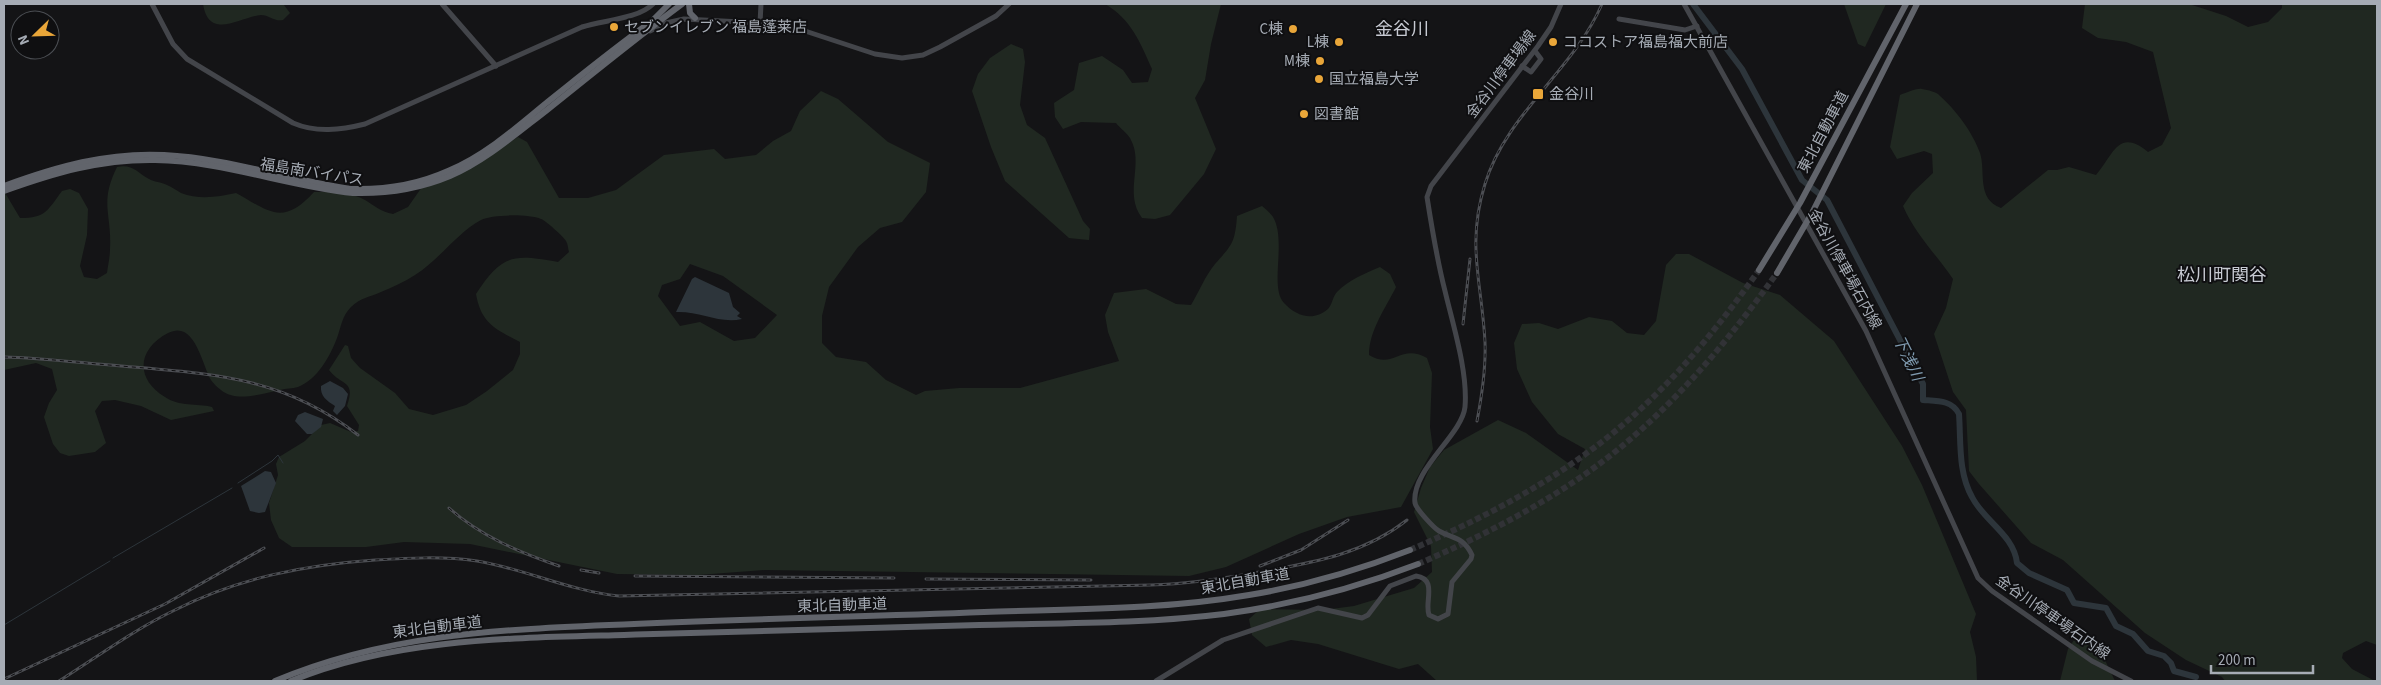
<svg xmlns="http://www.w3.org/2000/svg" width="2381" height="685" font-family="'Source Sans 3','Noto Sans JP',sans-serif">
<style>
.green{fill:#202821;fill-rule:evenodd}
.water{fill:#2d353b}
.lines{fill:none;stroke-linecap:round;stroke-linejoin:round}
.stream{stroke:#2d353b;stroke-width:1}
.river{stroke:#2d353b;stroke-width:6}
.highway-tunnel{stroke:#313236;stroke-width:6;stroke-dasharray:6 3;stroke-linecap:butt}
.secondary{stroke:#43454a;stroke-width:5}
.highway{stroke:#61646b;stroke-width:6}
.rail-casing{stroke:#4c4e53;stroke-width:3}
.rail{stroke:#0f0f11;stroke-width:1;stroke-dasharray:4;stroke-linecap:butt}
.poi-dot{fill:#e9a639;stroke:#0f0f11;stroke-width:2}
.labels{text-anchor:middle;stroke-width:4;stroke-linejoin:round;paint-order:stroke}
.poi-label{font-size:15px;fill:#a6acb5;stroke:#0f0f11;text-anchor:start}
.street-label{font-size:15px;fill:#a6acb5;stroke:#0f0f11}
.water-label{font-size:16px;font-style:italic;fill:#7f9aaf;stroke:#0f0f11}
.quarter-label{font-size:18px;fill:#c7cad2;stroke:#0f0f11}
</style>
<rect width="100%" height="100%" fill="#141416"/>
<g class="green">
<path d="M203 4H276L284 5 290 13 283 20C275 22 269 15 261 15 240 17 209 41 203 4Z"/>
<path d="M1105 4H1221L1211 44 1205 80 1195 98 1216 149 1204 174 1170 215 1155 219 1142 218C1123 192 1145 164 1130 138 1127 133 1120 128 1116 123L1081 122 1063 129 1055 117 1054 103 1074 90 1079 63 1102 56 1123 70 1132 83 1148 82 1152 69C1140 42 1131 19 1105 4Z"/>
<polygon points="1844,4 1886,4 1865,47 1858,44"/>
<path d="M2085 4H2189L2226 16 2248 27 2268 22 2282 8V4H2377V645L2366 641 2343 653 2342 658 2352 669 2375 681H2225L2222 677 2186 660 2145 633 2063 560 2031 543 1979 484 1969 471 1966 410 1953 392 1934 334 1946 308 1953 279C1936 254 1915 234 1903 206L1912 193 1933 173 1932 154 1924 151 1897 159 1890 147 1900 95C1906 93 1916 88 1922 89 1928 90 1937 92 1940 96 1956 110 1973 133 1980 153 1986 171 1976 199 2001 208L2048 170H2057L2069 167 2096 175C2113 156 2118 127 2148 152L2162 145 2171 128 2153 52 2126 42 2098 38 2082 28Z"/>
<polygon points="1011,44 1023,49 1025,62 1020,105 1027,125 1045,138 1083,221 1090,229 1089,240 1069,238 1005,181 991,147 972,91 978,74 990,58"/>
<path d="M821 91 838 99 888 142 930 163 926 192 902 222 880 228 858 247 829 287 822 316V343L836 357 866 362 886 380 916 395 925 391 959 388H1020L1119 361 1108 332 1105 315 1114 293 1146 289 1176 304 1191 305C1199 292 1205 276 1215 264 1232 245 1235 243 1237 216L1262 206C1266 209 1270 213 1273 217 1287 241 1269 287 1284 303 1296 316 1313 322 1328 309 1332 305 1333 296 1337 292 1348 280 1366 273 1380 267L1390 274 1396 287C1385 309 1369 331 1369 355 1394 370 1400 343 1427 358L1432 373 1430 427 1433 449 1401 507 1347 517 1299 534 1226 567 1189 576 765 570 698 575 617 574 470 544 404 542 366 547H292L279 538 271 520 269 503 278 475 276 464 279 457 305 441 321 425 330 423 351 432 358 431 359 425 347 406C356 379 342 387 329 370L345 345 348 346 351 358 360 368 395 393 409 409 433 415 466 405 487 391 513 370 520 354V342C495 329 481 323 476 294 502 254 513 254 558 262L569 252C568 249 568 244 566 241 564 237 545 220 541 219 529 214 492 214 481 220 458 232 439 260 415 275 404 282 393 287 381 292 370 297 360 298 351 307 342 316 341 327 337 338 330 356 318 379 298 387 292 389 286 388 280 390 264 393 236 403 221 390 218 388 213 383 211 380 202 365 195 319 168 333 137 349 135 379 165 397 180 407 196 403 212 407L214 411 171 420 141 406 115 400 102 401 95 411 106 443 95 452 69 456 60 453 53 444 44 417 49 403 57 390 52 369 36 363 4 370V191L20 218C46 218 47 211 62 191L70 189 79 193 88 209 87 235 80 266 84 277 97 279 107 273C108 265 110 257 110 249 112 214 99 203 117 167 133 164 136 172 149 179 154 182 161 182 167 185 172 187 176 190 181 193 199 200 218 197 236 193 270 212 283 226 314 192 331 192 349 191 365 200 375 206 381 212 393 214L408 207 422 187 481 161 518 137 527 142 559 198H588L616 190 664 155 714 149 725 159 756 155 773 141 791 131 800 111ZM690 264 723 276 777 315 755 338 734 341 700 322 680 326 658 296 662 285 680 279Z"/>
<polygon points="1676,254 1689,254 1743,283 1780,295 1834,341 1902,446 1922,485 1976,614 1970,632 1976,657 1977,681 1437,681 1418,664 1399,669 1318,644 1291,640 1266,647 1252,635 1249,619 1260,609 1323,610 1354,606 1414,588 1432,572 1431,546 1414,512 1421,488 1430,467 1444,450 1498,420 1526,433 1578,470 1585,449 1558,434 1532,402 1517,369 1514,343 1522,324 1539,323 1558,329 1589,317 1612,321 1627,333 1644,335 1656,321 1666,265"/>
<polygon points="2076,637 2103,656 2115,681 2060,681 2068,649"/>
</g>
<g class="water">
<path d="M695 277 729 293 733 307 740 313 737 316 742 319C719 324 700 311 676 312L692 279Z"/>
<path d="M330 381 343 388 348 394 345 406 337 415 333 411 335 406C327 401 320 396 321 386Z"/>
<polygon points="305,412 323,419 321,427 312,434 307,434 295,421 298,415"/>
<polygon points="265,471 271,472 276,483 265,512 259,513 250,511 241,486"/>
</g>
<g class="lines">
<g class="stream">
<polyline points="238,483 272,461 278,455 283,463"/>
<polyline points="113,558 232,488"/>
<polyline points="4,625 110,561"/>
</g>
<path class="river" d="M1693 4 1742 69 1802 180 1827 200 1923 384V400C1937 401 1952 400 1959 414 1961 442 1958 472 1972 497 1984 521 2014 535 2017 563L2029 573 2067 590 2074 603 2106 608 2116 626 2133 634 2148 651 2164 656 2171 663 2174 671 2196 677"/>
<g class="highway-tunnel">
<path d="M1410 550C1484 518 1557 480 1619 428 1673 383 1718 328 1759 270"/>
<path d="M1418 564C1490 533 1567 493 1627 442 1684 394 1734 333 1777 273"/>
</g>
<g class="secondary">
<path d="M152 4 173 44 187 59 293 123C316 133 341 130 365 124L582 27C604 20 638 19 653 4"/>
<polyline points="442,4 496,66"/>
<polyline points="1684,4 1866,331 1978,578 1992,591 2092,661 2131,681"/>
<polyline points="1619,19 1685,30 1697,26"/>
<polyline points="760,23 761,4"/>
<polyline points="650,31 666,23 684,19 760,23 799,29 875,54 902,58 923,55 940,47 996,16 1009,4"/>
<polyline points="1522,66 1531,72 1541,59 1535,51"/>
<path d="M1156 681 1223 640 1318 608 1362 618 1368 615 1390 586 1416 576C1438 579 1424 602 1429 615L1438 619 1448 614 1452 582 1471 559 1472 555C1463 536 1453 539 1439 531 1434 528 1416 509 1415 503 1411 470 1462 435 1465 407 1468 372 1453 325 1445 291 1437 260 1432 229 1427 197L1431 186 1538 46 1551 27 1561 4"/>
</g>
<g class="highway">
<polyline points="689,4 690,13 695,18"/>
<polyline points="650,23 669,4"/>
<path d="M4 186C56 167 107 152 164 155 227 158 289 180 351 189 385 190 417 185 448 171 484 156 515 129 545 104 579 77 612 50 648 24"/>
<path d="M4 191C54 173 101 159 155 160 222 161 287 186 353 193 387 194 419 189 450 176 485 161 517 133 547 110 592 74 636 38 682 4"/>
<polyline points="1759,270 1800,203 1906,4"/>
<polyline points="1777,273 1812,213 1917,4"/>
<path d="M275 681C384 635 493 630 609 625 734 619 859 617 984 612 1072 609 1162 610 1249 595 1304 586 1359 570 1410 550"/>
<path d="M291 681C395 638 513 638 624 635 742 631 860 628 979 625 1060 623 1143 624 1224 614 1291 605 1356 588 1418 564"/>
</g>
<defs>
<g id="rail">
<polyline points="1463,324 1470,259"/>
<path d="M4 357C43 358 82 363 121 366 212 374 282 376 358 435"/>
<path d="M1477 421C1482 395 1486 369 1485 342 1482 283 1466 245 1485 184 1506 114 1573 71 1602 4"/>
<path d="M449 508C480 536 519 552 559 566"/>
<polyline points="1260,566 1301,550 1348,520"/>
<polyline points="581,570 599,573"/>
<polyline points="635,576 894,578"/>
<polyline points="926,579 1091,580"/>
<polyline points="4,679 165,604 264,548"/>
<path d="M59 681C97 657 135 629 175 610 238 578 304 565 375 560 409 558 443 556 477 561 525 569 570 591 619 596L1151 585C1189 584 1227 578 1265 571 1317 562 1365 553 1407 520"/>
</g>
</defs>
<use href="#rail" class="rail-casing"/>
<use href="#rail" class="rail"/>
</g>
<g class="poi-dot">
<circle cx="614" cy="27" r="5"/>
<circle cx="1293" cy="29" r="5"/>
<circle cx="1339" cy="42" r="5"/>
<circle cx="1553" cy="42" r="5"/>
<circle cx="1320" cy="61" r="5"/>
<circle cx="1319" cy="79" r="5"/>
<rect x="1532" y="88" width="12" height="12" rx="2.5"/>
<circle cx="1304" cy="114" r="5"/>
</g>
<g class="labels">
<g class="poi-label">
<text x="624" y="32">セブンイレブン 福島蓬莱店</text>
<text x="1283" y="34" text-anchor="end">C棟</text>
<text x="1329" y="47" text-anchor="end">L棟</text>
<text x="1563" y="47">ココストア福島福大前店</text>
<text x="1310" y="66" text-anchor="end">M棟</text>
<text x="1329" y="84">国立福島大学</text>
<text x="1549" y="99">金谷川</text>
<text x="1314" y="119">図書館</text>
</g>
<g class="street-label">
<text transform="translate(1501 74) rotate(-53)" y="5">金谷川停車場線</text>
<text transform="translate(1823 132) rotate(-62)" y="5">東北自動車道</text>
<text transform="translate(312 172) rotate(9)" y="5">福島南バイパス</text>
<text transform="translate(1845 269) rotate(61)" y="5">金谷川停車場石内線</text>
<text transform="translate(1245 581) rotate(-10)" y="5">東北自動車道</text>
<text transform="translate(842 605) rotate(-2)" y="5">東北自動車道</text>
<text transform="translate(2053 617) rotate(35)" y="5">金谷川停車場石内線</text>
<text transform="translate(437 627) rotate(-7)" y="5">東北自動車道</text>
</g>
<g class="water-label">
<text transform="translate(1909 358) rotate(64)" y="6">下浅川</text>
</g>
<g class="quarter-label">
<text x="1402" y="35">金谷川</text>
<text x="2222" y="281">松川町関谷</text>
</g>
</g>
<rect width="2381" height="685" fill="none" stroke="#a6acb5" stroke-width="10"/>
<g transform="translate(35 35) rotate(247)"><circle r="24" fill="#0f0f11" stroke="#4b4e53"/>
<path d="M0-4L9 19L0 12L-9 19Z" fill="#e9a639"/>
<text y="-8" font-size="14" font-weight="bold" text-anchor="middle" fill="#a6acb5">N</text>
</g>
<path d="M2211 665v8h102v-8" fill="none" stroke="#a6acb5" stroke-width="2.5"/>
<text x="2218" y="665" font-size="15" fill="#a6acb5" stroke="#0f0f11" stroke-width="4" paint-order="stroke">200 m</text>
</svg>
